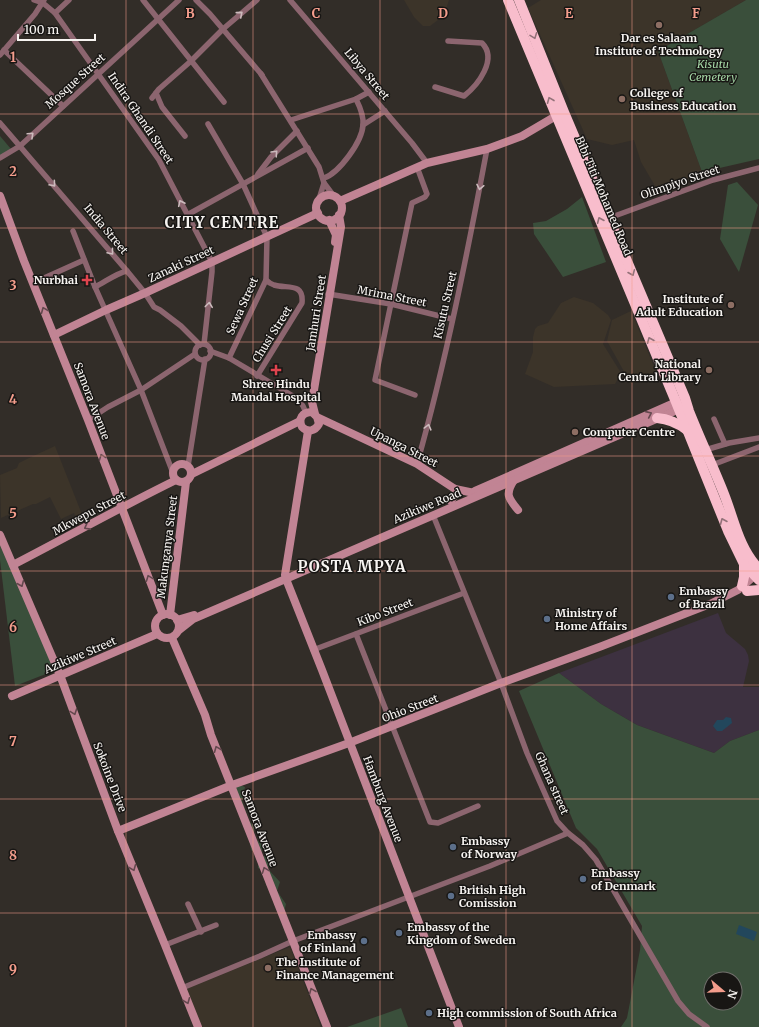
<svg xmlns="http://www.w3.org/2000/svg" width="759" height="1027" font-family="Merriweather,serif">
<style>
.commercial{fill:#3d3140}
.built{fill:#3c3429}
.green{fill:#3a4f3b;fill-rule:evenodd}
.water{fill:#22475c}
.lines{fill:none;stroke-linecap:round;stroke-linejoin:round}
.street{stroke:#8c656f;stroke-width:5.5}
.secondary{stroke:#c18494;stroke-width:8}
.highway{stroke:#f8bdcc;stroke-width:10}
.oneway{stroke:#ccbbbd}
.oneway2{stroke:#937279}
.oneway3{stroke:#64484e}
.grid{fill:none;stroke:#f49d8c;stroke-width:1;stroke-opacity:0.55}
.education-dot{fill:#8d6e63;stroke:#181614;stroke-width:1.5}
.health-dot{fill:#e0444e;stroke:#181614;stroke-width:1.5}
.service-dot{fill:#5c6f8a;stroke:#181614;stroke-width:1.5}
.labels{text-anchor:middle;stroke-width:3;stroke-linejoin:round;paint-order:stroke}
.poi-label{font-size:11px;font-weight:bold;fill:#f7f4f1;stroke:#181614;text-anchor:start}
.park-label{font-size:11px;font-style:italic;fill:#a5d7a6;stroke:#181614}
.street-label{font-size:11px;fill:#f7f4f1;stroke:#181614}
.district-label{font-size:15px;font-weight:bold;letter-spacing:1px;fill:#f7f4f1;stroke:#181614}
.grid-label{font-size:13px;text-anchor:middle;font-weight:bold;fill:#f49d8c;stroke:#181614;stroke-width:3;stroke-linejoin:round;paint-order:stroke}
</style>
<rect width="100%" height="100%" fill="#322d28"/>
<polygon class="commercial" points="718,613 726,633 745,649 748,655 749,661 743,687 759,687 759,730 730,741 714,753 637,725 601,704 559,673"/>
<g class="built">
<polygon points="404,0 449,0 443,19 438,20 430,26 423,26 414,17"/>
<polygon points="541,0 746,0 658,51 702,172 658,191 641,162 634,140 612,145 587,139 528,8"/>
<polygon points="574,297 593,303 608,315 611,320 603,344 621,373 615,384 554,387 525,374 533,352 533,337 535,329 538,326 548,323 561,303"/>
<polygon points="631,311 657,374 631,384 607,341 612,320"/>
<polygon points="55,446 85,522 76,526 75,522 77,521 74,513 61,519 50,497 36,504 33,504 1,518 0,475 17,468 19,463 29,458"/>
<polygon points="290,947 321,1027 201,1027 186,989"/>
</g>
<g class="green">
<polygon points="746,0 759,0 759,159 702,172 658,51"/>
<polygon points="0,136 11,149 0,156"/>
<polygon points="737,182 758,205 739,272 720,239 728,185"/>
<polygon points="582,197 606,262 563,277 534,234 533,223 546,221 567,209"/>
<polygon points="0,541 56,670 15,686 0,560"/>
<path d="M559 673 601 704 637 725 714 753 730 741 759 730V1027H621L627 1018 640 950 642 926 597 849 576 828 519 691ZM711 979H735V1003H711Z"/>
<polygon points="237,784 245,787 242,800 249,821 255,827 253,837 263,845 261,855 271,859 268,869 280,882 277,891 286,904 283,916 290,923 289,933 285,933 280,915 274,904 273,892 266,885 265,871 258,868 258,855 251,850 249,837 230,791"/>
<polygon points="401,1008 408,1027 347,1027"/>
</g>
<g class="water">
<polygon points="726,717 731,718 732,723 722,731 717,731 713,726 717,720 723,720"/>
<polygon points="739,925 757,932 754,941 736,934"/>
</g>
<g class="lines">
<g class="street">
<polyline points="34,0 43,3 55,13 159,160 212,262 212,272 204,344"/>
<polyline points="143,0 224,102"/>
<polyline points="196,0 210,14 262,75"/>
<polyline points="290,0 412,143 427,163"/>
<polyline points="55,13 69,0"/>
<polyline points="4,50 63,106"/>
<polyline points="0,55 35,14 44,0"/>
<polyline points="261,74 319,167 324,183 333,195"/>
<path d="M435 87 464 96C478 85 498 59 482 43L448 41"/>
<polyline points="156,93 162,107 185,136"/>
<polyline points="152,98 159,89 191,61 223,29 257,0"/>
<polyline points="291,120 356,99 369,92"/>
<polyline points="0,123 127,271 145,293 154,307 160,310 181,326 200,345"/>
<polyline points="208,124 243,184 267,237 266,280 229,358"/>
<polyline points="363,125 385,111"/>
<polyline points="0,158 20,146 179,0"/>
<polyline points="258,174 271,157 297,131"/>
<path d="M324 178C339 173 362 142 363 125 364 116 360 107 356 99"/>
<polyline points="319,199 324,183"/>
<polyline points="187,215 308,148"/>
<polyline points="609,218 713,180 759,168"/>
<polyline points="73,231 95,287 141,390 173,473"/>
<polyline points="33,283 84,260"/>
<path d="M95 287C105 282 117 273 127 271"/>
<polyline points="328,294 391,304 452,319"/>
<circle cx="203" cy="352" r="8"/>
<polyline points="210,351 229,358 298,399 303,406 306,413"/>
<path d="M257 376 302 303C304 282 287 289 274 285 271 284 268 282 266 280"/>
<polyline points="415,395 375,380 412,203 425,197 427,194 417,167"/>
<polyline points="714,419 725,444"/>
<polyline points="88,420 108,407 141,390 195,354"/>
<polyline points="705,450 729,443 759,438"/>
<path d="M417 464C446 361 467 255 487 149"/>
<polyline points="712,465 759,447"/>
<polyline points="188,466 205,359"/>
<polyline points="433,515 501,683 527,753 557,821 568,833 583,845 596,860 678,1001 689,1014 707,1027"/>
<polyline points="356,634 430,822 438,823 478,806"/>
<polyline points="313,650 464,593"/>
<polyline points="188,904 201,932"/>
<polyline points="165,945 216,925"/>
<polyline points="182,988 260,956 293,941 490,866 568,833"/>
</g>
<g class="secondary">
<circle cx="329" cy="208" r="13"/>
<polyline points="0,196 24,261 88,420 163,615"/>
<polyline points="340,201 427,163 487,149 522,136 561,113"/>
<polyline points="329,220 336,235 335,242"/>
<polyline points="54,335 106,310 145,293 318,213"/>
<polyline points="315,414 312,402 341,227 339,215"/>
<path d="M317 417 319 424C315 431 308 433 302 427 298 419 302 412 312 412L317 417 417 464 455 489 479 494"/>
<polyline points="308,431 285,575 286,579 322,670 459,1027"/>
<circle cx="182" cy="473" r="9"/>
<polyline points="192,474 300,421"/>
<path d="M514 480C505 494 508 498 518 510"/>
<polyline points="475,491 681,400"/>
<polyline points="451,501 457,491 455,489"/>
<polyline points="0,535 60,675 118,831 165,945 198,1027"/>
<path d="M13 565C67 537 121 507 176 480"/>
<circle cx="167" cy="626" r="12"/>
<polyline points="170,615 186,482"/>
<polyline points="177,620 194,615"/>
<polyline points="179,630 193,619 684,407"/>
<polyline points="172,638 205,715 211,735 327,1027"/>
<polyline points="12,696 157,634"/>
<polyline points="118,831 232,785 349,743 501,683 602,646 710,604 738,590 759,572"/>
</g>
<g class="highway">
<polyline points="508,0 676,402 728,531 744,564 759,580"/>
<path d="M519 0 564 112 685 398 689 411C700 439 713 466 724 494 734 519 739 549 759 569"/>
<path d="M657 418C669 419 678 423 687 430"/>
<polyline points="742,586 744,577 744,564"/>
<polyline points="747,591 759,590"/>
</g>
</g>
<defs><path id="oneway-chevron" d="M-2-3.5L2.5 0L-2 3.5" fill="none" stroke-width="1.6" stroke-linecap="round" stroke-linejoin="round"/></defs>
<g class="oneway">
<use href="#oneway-chevron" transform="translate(240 14) rotate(-40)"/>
<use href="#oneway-chevron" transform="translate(31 135) rotate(-43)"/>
<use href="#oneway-chevron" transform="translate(275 153) rotate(-47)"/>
<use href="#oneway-chevron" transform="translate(53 184) rotate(49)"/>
<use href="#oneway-chevron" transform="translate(480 187) rotate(101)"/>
<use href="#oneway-chevron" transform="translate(181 203) rotate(-116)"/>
<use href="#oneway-chevron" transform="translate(111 252) rotate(50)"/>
<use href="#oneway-chevron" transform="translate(209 305) rotate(-83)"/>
<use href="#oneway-chevron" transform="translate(428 427) rotate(-75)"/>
</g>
<g class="oneway2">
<use href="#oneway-chevron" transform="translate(534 36) rotate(69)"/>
<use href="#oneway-chevron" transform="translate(550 100) rotate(-112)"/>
<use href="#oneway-chevron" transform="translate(600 220) rotate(-113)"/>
<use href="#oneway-chevron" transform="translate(632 273) rotate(67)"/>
<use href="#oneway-chevron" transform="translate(650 340) rotate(-113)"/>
<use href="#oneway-chevron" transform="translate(723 521) rotate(-113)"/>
</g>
<g class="oneway3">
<use href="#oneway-chevron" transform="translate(44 310) rotate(-112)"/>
<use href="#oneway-chevron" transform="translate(649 414) rotate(-24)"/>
<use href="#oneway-chevron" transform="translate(102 457) rotate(-111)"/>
<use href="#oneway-chevron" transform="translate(87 527) rotate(152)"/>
<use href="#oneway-chevron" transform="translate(149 578) rotate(-111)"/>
<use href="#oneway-chevron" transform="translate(21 584) rotate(67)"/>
<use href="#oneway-chevron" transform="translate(74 712) rotate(70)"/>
<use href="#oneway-chevron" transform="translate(217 749) rotate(-112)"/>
<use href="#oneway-chevron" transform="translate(133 868) rotate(68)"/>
<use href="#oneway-chevron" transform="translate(265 870) rotate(-111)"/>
<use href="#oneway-chevron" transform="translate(312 991) rotate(-112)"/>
<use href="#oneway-chevron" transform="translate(187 1001) rotate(68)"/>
</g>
<path class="grid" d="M126 0V1027M253 0V1027M380 0V1027M506 0V1027M632 0V1027M0 114H759M0 228H759M0 342H759M0 456H759M0 571H759M0 685H759M0 799H759M0 913H759"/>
<g class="education-dot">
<circle cx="659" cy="25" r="4"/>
<circle cx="622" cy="99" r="4"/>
<circle cx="731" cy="305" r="4"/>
<circle cx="709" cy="370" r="4"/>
<circle cx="575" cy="432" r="4"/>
<circle cx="268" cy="968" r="4"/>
</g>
<g class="health-dot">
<path d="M85 274h4v4h4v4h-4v4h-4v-4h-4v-4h4z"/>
<path d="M274 364h4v4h4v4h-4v4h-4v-4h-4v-4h4z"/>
</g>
<g class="service-dot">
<circle cx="671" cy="597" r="4"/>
<circle cx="547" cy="619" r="4"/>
<circle cx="453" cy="847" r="4"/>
<circle cx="583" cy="879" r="4"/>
<circle cx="451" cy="896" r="4"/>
<circle cx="399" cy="933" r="4"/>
<circle cx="364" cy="941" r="4"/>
<circle cx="429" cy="1013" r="4"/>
</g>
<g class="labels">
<g class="poi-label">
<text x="659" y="42" text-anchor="middle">Dar es Salaam<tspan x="659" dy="13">Institute of Technology</tspan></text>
<text x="630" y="97">College of<tspan x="630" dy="13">Business Education</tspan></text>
<text x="78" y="284" text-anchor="end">Nurbhai</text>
<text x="723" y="303" text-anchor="end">Institute of<tspan x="723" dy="13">Adult Education</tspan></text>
<text x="701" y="368" text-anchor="end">National<tspan x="701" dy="13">Central Library</tspan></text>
<text x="276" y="388" text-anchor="middle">Shree Hindu<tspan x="276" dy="13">Mandal Hospital</tspan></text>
<text x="583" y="436">Computer Centre</text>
<text x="679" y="595">Embassy<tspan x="679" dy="13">of Brazil</tspan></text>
<text x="555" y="617">Ministry of<tspan x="555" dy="13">Home Affairs</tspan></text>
<text x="461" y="845">Embassy<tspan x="461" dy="13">of Norway</tspan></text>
<text x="591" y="877">Embassy<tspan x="591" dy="13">of Denmark</tspan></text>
<text x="459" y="894">British High<tspan x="459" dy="13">Comission</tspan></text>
<text x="407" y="931">Embassy of the<tspan x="407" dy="13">Kingdom of Sweden</tspan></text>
<text x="356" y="939" text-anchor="end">Embassy<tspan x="356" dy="13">of Finland</tspan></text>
<text x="276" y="966">The Institute of<tspan x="276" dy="13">Finance Management</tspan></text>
<text x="437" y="1017">High commission of South Africa</text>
</g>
<g class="park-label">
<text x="713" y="68">Kisutu<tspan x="713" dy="13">Cemetery</tspan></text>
</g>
<g class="street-label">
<text transform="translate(367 74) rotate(50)" y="4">Libya Street</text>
<text transform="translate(75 81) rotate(-42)" y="4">Mosque Street</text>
<text transform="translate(141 118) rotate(56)" y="4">Indira Ghandi Street</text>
<text transform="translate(680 182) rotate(-19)" y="4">Olimpiyo Street</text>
<text transform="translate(604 196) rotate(67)" y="4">Bibi Titi Mohamed Road</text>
<text transform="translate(106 229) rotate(50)" y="4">India Street</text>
<text transform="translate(181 264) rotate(-25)" y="4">Zanaki Street</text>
<text transform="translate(392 296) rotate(11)" y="4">Mrima Street</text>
<text transform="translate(445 305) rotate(-77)" y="4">Kisutu Street</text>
<text transform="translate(242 306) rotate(-66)" y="4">Sewa Street</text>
<text transform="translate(316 313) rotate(-81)" y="4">Jamhuri Street</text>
<text transform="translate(272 334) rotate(-58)" y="4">Chusi Street</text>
<text transform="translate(92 401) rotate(69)" y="4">Samora Avenue</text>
<text transform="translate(404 447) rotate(27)" y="4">Upanga Street</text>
<text transform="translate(427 506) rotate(-23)" y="4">Azikiwe Road</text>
<text transform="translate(89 513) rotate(-28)" y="4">Mkwepu Street</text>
<text transform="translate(167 547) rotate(-83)" y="4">Makunganya Street</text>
<text transform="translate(385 612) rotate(-21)" y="4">Kibo Street</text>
<text transform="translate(80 655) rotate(-23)" y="4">Azikiwe Street</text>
<text transform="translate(410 708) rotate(-21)" y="4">Ohio Street</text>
<text transform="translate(110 777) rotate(69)" y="4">Sokoine Drive</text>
<text transform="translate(552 783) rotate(66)" y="4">Ghana street</text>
<text transform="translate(383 799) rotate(69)" y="4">Hamburg Avenue</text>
<text transform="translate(260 828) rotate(69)" y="4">Samora Avenue</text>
</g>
<g class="district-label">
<text x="222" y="228">CITY CENTRE</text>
<text x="352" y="572">POSTA MPYA</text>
</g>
</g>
<g class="grid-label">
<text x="190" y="18">B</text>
<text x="316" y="18">C</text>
<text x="443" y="18">D</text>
<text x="569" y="18">E</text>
<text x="696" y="18">F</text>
<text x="13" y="62">1</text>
<text x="13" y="176">2</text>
<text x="13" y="290">3</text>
<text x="13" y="404">4</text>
<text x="13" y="518">5</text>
<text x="13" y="632">6</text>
<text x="13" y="746">7</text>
<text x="13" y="860">8</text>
<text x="13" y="974">9</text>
</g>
<g transform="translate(723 991) rotate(109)"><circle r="19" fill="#181614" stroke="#716f6c"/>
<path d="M0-3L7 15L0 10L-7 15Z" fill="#f49d8c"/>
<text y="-6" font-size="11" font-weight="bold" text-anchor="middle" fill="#f7f4f1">N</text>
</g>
<path d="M18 34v6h77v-6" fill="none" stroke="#f7f4f1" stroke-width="2"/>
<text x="24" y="34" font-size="12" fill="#f7f4f1" stroke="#181614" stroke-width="3" paint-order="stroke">100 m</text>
</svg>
